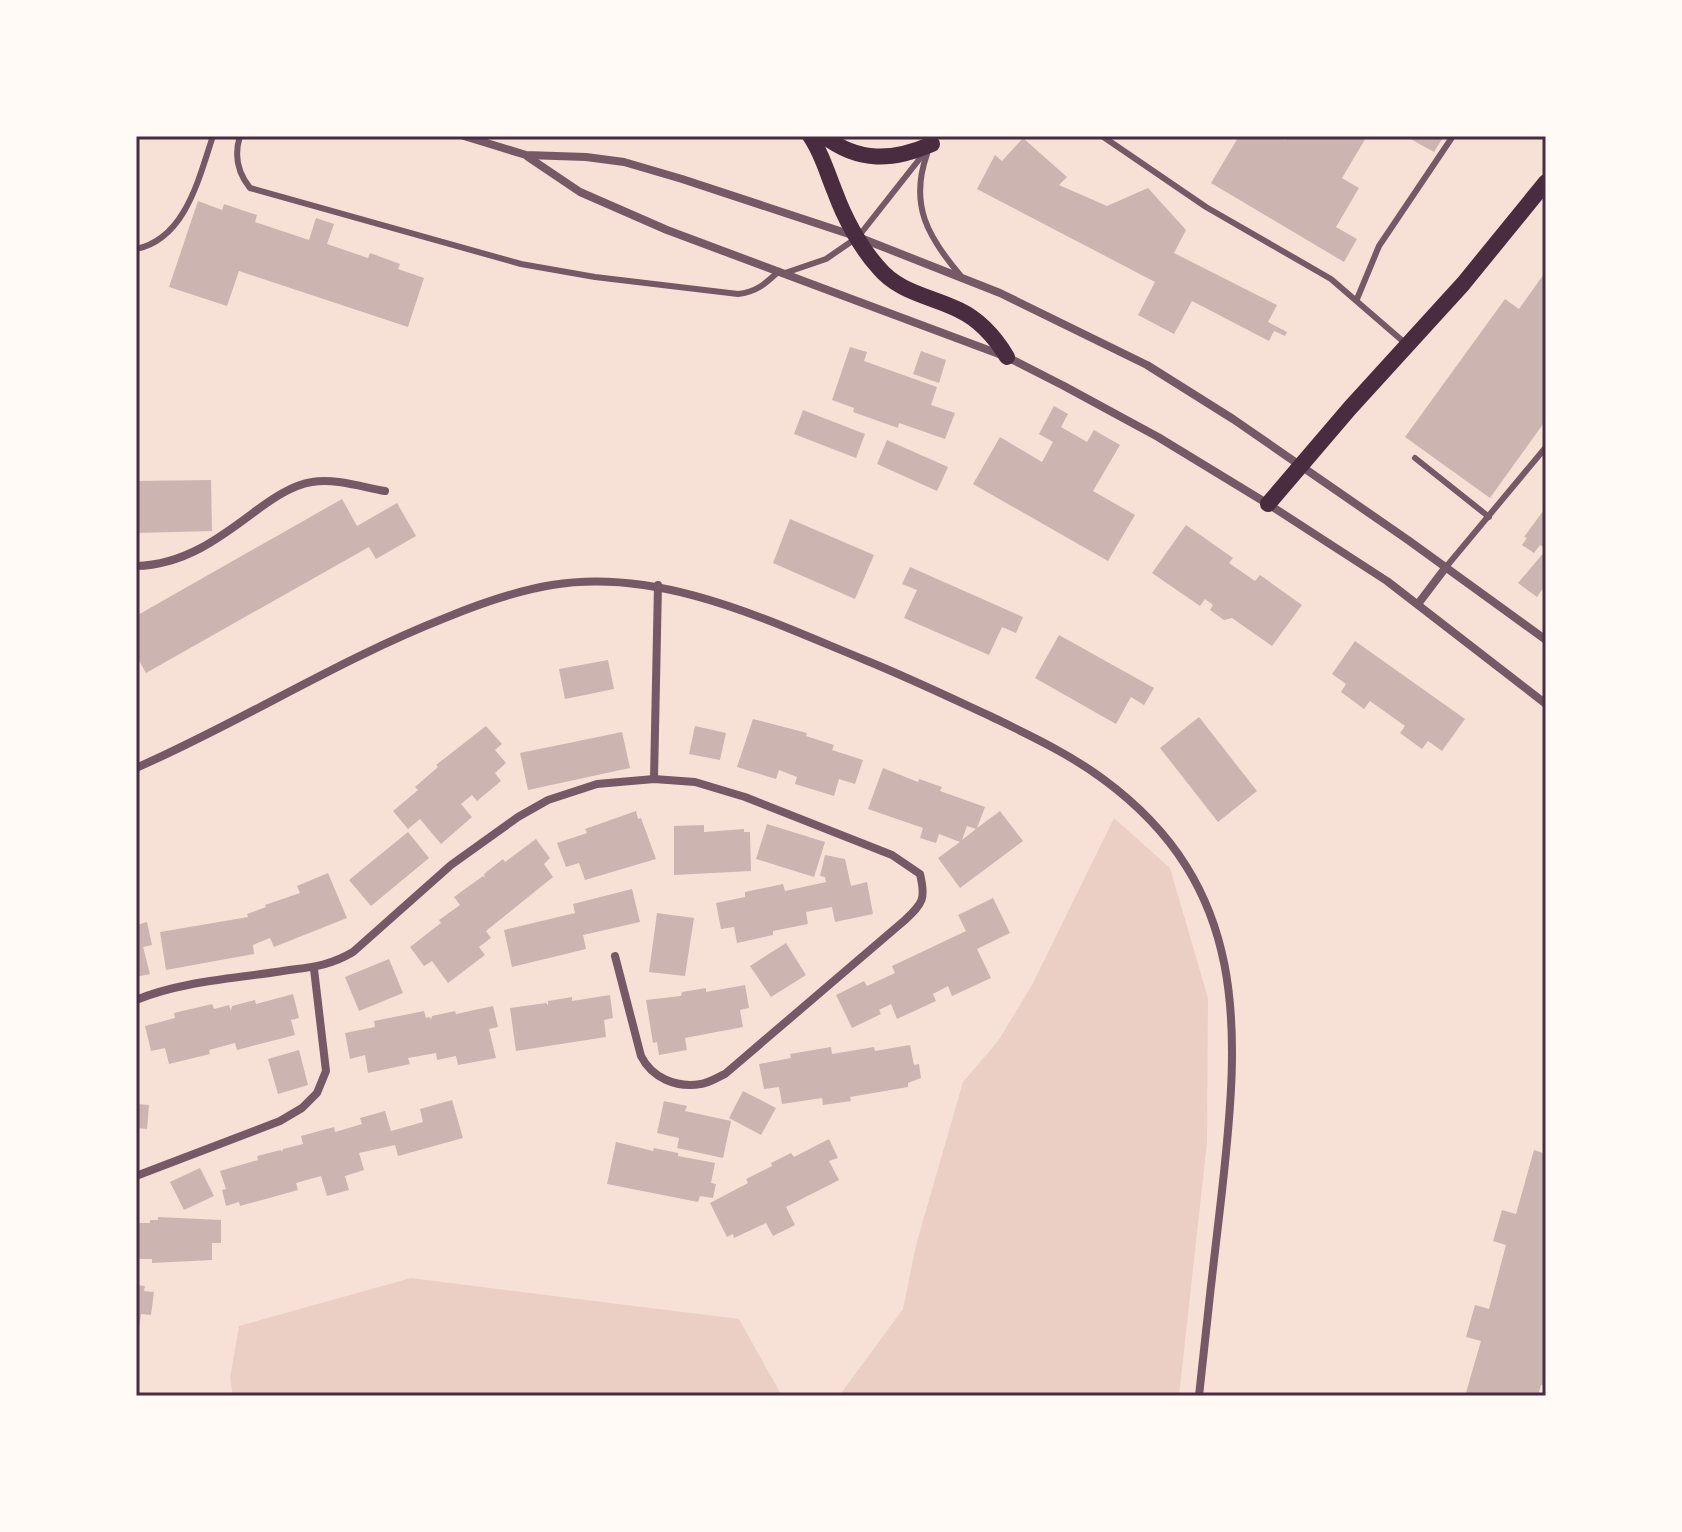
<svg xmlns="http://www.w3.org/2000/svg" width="1682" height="1532" font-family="Ubuntu,sans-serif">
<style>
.green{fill:#ebcfc5}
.building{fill:#ccb4b1;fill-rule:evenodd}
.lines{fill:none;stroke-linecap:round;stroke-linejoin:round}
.service{stroke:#755966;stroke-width:6}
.minor{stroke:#755966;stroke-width:8}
.secondary{stroke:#4a2c40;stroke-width:16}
.neatline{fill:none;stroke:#4a2c40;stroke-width:3}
</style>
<rect width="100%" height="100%" fill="#f7e1d7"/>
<g class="green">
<polygon points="1114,818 1170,868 1208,998 1207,1142 1179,1396 839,1396 903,1309 916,1245 963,1082 998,1041 1032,985"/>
<polygon points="411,1278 739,1319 782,1396 233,1396 230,1378 239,1326"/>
</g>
<g class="building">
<polygon points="1239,136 1279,136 1285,140 1288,136 1367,136 1342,178 1359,188 1336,227 1357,239 1344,262 1211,183"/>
<polygon points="1405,136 1444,136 1434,152"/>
<polygon points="1023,138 1067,177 1059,185 1107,206 1148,188 1186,230 1174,253 1277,305 1268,322 1287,332 1285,336 1274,331 1269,341 1192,301 1174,334 1138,315 1155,282 977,189 995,155 1002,161"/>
<polygon points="198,201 222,210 224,204 257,215 255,222 309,240 316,218 334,224 327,244 368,258 370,253 400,264 398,269 424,278 408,327 239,271 227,306 169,287"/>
<polygon points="1546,271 1546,420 1490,498 1405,437 1505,299 1519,309"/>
<polygon points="850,347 867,352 864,361 937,387 931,405 955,413 945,439 899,423 898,428 853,412 854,408 832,400"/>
<polygon points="921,351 946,360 939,383 913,374"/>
<polygon points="1054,406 1068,414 1061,427 1087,442 1094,430 1120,445 1093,491 1135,515 1108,561 973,484 1000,437 1042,462 1053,442 1039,434"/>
<polygon points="803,410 865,434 856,458 794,434"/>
<polygon points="887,440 948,467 937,491 877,464"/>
<polygon points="211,480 212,531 136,533 136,481"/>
<polygon points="342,499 357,526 397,503 416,536 376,559 369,547 146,673 136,655 136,616"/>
<polygon points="1546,507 1546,549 1540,545 1534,553 1522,545 1527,538 1524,537"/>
<polygon points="790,519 874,555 855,599 773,563"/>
<polygon points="1186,525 1233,558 1229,563 1255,581 1260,575 1302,605 1272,646 1232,618 1224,620 1210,610 1213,605 1205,599 1200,606 1152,573"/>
<polygon points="1546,550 1546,584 1537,597 1518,583"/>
<polygon points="910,567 1023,617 1016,633 1002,627 989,655 904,618 917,590 902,584"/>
<polygon points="1059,635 1154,688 1144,705 1131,697 1116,724 1035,678"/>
<polygon points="1355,641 1465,719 1442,751 1428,741 1422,749 1400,733 1405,726 1370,701 1364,709 1341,692 1346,684 1332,674"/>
<polygon points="608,660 614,689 565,699 559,669"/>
<polygon points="1199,717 1257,791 1218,822 1160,748"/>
<polygon points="753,719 807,733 806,736 834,745 832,750 863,760 855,784 839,779 834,796 795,784 797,777 779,770 776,779 737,767"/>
<polygon points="486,726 502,744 495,750 506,763 495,773 501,781 477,801 472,795 461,804 472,817 441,844 420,819 408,829 393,811 418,790 415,787 438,767 436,765"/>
<polygon points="695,726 726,733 720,760 689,754"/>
<polygon points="622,732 630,768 528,790 520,753"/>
<path d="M883 768 918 782 919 779 942 787 940 791 985 807 977 828 1000 811 1023 841 960 888 938 858 960 842 939 834 936 843 920 838 923 828 868 809ZM967 826 976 829 962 840Z"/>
<polygon points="636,811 638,819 641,818 656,859 585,880 579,863 566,867 557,843 587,833 585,829"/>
<polygon points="767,824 825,842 814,877 756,859"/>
<polygon points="704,825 704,832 744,829 744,832 750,832 751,871 674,875 674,826"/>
<polygon points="408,832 429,858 371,906 349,880"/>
<polygon points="536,839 550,858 544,864 553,877 486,931 491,938 479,947 485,955 448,983 432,961 424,966 410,947 441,923 439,920 460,905 454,897 483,876 485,878 484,874 503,859 505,862"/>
<polygon points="825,855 845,859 851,886 867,882 873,914 835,922 832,907 806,912 808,924 773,931 773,935 737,943 734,927 721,929 716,903 745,897 745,892 783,884 785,891 826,882 825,877 820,876"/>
<polygon points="328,873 347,918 274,947 270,938 253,945 254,954 166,970 160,932 248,917 247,914 266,907 265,905 300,893 297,886"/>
<polygon points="632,889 640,922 583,935 586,949 512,967 504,930 575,913 573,904"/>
<polygon points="993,898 1010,933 977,949 991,978 952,996 948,986 933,994 936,1001 897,1019 891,1004 879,1010 881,1014 852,1028 836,995 864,981 867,986 895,973 892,966 966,931 958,915"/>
<polygon points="657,913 694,918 685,976 649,972"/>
<polygon points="147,922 152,945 143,947 150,974 136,977 136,925"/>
<polygon points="786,943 806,975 771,997 750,966"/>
<polygon points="389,959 403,993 359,1011 345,977"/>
<polygon points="745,985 749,1008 740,1010 743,1027 685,1038 687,1050 659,1055 657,1042 653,1043 646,1000 681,996 682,992 706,988 706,992"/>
<polygon points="293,994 299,1018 291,1020 295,1035 237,1050 235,1043 209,1050 210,1054 169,1064 165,1048 151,1051 145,1026 175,1018 174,1013 212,1004 214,1009 229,1005 231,1011 232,1006 255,1000 256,1004"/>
<polygon points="610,995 613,1018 604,1020 606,1037 516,1051 510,1008 546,1003 548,1005 548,1001 572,997 572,1001"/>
<polygon points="493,1006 498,1027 489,1029 496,1058 458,1065 456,1056 437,1060 436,1053 408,1058 410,1064 368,1073 365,1055 350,1059 345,1033 375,1027 374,1021 424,1011 426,1018 430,1017 431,1020 432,1016 455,1011 456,1014"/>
<polygon points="910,1045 914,1065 919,1064 921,1078 908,1083 908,1087 850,1097 851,1101 823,1105 822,1098 782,1104 779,1087 764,1089 759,1064 791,1058 790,1054 831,1047 832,1054 874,1047 875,1051"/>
<polygon points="299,1050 308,1085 278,1094 268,1059"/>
<polygon points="743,1091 776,1108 761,1135 729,1118"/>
<polygon points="452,1100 463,1138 398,1156 395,1145 359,1153 364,1170 345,1176 349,1190 327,1196 321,1176 296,1183 298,1190 240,1206 239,1202 226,1206 222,1190 226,1189 220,1171 258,1160 257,1156 281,1150 282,1152 283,1149 303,1144 301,1136 334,1127 335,1132 362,1124 360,1118 385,1111 391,1131 423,1122 420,1109"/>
<polygon points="664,1101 687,1106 685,1111 731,1121 723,1158 677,1148 679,1138 657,1133"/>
<polygon points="136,1104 149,1105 147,1129 136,1128"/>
<polygon points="829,1139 838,1158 829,1161 839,1180 786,1207 795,1225 773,1236 766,1223 734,1238 733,1234 727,1237 710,1203 748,1183 746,1179 772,1166 771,1163 791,1153 794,1157"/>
<polygon points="616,1142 653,1151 654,1148 678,1153 678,1156 715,1163 711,1183 716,1184 713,1198 700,1196 698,1202 607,1184"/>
<polygon points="1534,1150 1546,1154 1546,1386 1541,1385 1538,1396 1465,1396 1481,1341 1466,1337 1475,1305 1489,1309 1506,1245 1493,1241 1502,1210 1516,1214"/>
<polygon points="200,1168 214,1196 184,1210 170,1182"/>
<polygon points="158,1217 221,1220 221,1243 212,1243 212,1260 152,1263 152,1259 136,1259 136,1223 150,1223 150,1220 158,1220"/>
<polygon points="136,1285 145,1286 144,1291 154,1292 151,1315 141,1314 138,1335"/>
</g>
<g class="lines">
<g class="service">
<path d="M240 136C234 155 237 172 250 188L521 264 595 277 738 294C757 292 766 283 779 271"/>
<polyline points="1102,136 1206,207 1331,279 1405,343"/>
<path d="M927 154C909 205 928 237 960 275"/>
<path d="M136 249C186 239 199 177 213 136"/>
<polyline points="785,273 826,259 858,237 925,152"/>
<polyline points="1357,299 1379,246 1453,136"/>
<polyline points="1415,458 1489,517"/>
<polyline points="1446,567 1546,447"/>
</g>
<g class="minor">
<polyline points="464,136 526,155 586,157 624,162 682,179 858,237 1000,293 1147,365 1233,419 1408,540 1546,640"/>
<polyline points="528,157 580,192 667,230 1007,357 1064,386 1158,437 1268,504 1387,581 1546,704"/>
<path d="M136 566C184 565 220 538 257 510 272 499 292 485 312 482 335 478 362 487 385 491"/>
<polyline points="1418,604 1446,567"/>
<path d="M136 768C241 722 338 660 445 618 479 604 515 591 552 585 660 567 767 620 865 660 907 677 949 697 990 716 1029 735 1068 753 1103 779 1250 887 1240 1028 1222 1191 1214 1259 1206 1328 1199 1396"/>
<polyline points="654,779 658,585"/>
<path d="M136 1000C179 982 230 979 276 972 306 967 326 968 353 952L451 865 518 817 548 800 597 784 654 779 695 782 745 797 892 855 920 874C926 899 923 903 905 920L725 1074C718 1077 709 1083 701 1084 676 1088 652 1078 641 1056L615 956"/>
<polyline points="136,1176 280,1121 302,1108 317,1093 326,1071 314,969"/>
</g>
<g class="secondary">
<path d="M810 136C822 153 827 173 835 192 844 217 860 247 878 267 899 293 931 296 959 310 980 320 995 337 1007 357"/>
<path d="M824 136C859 163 893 161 932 144"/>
<polyline points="1268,504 1350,408 1463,284 1546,182"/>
</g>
</g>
<rect width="1682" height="1532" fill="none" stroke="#fffaf5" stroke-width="276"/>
<rect x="138" y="138" width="1406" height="1256" class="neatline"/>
</svg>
